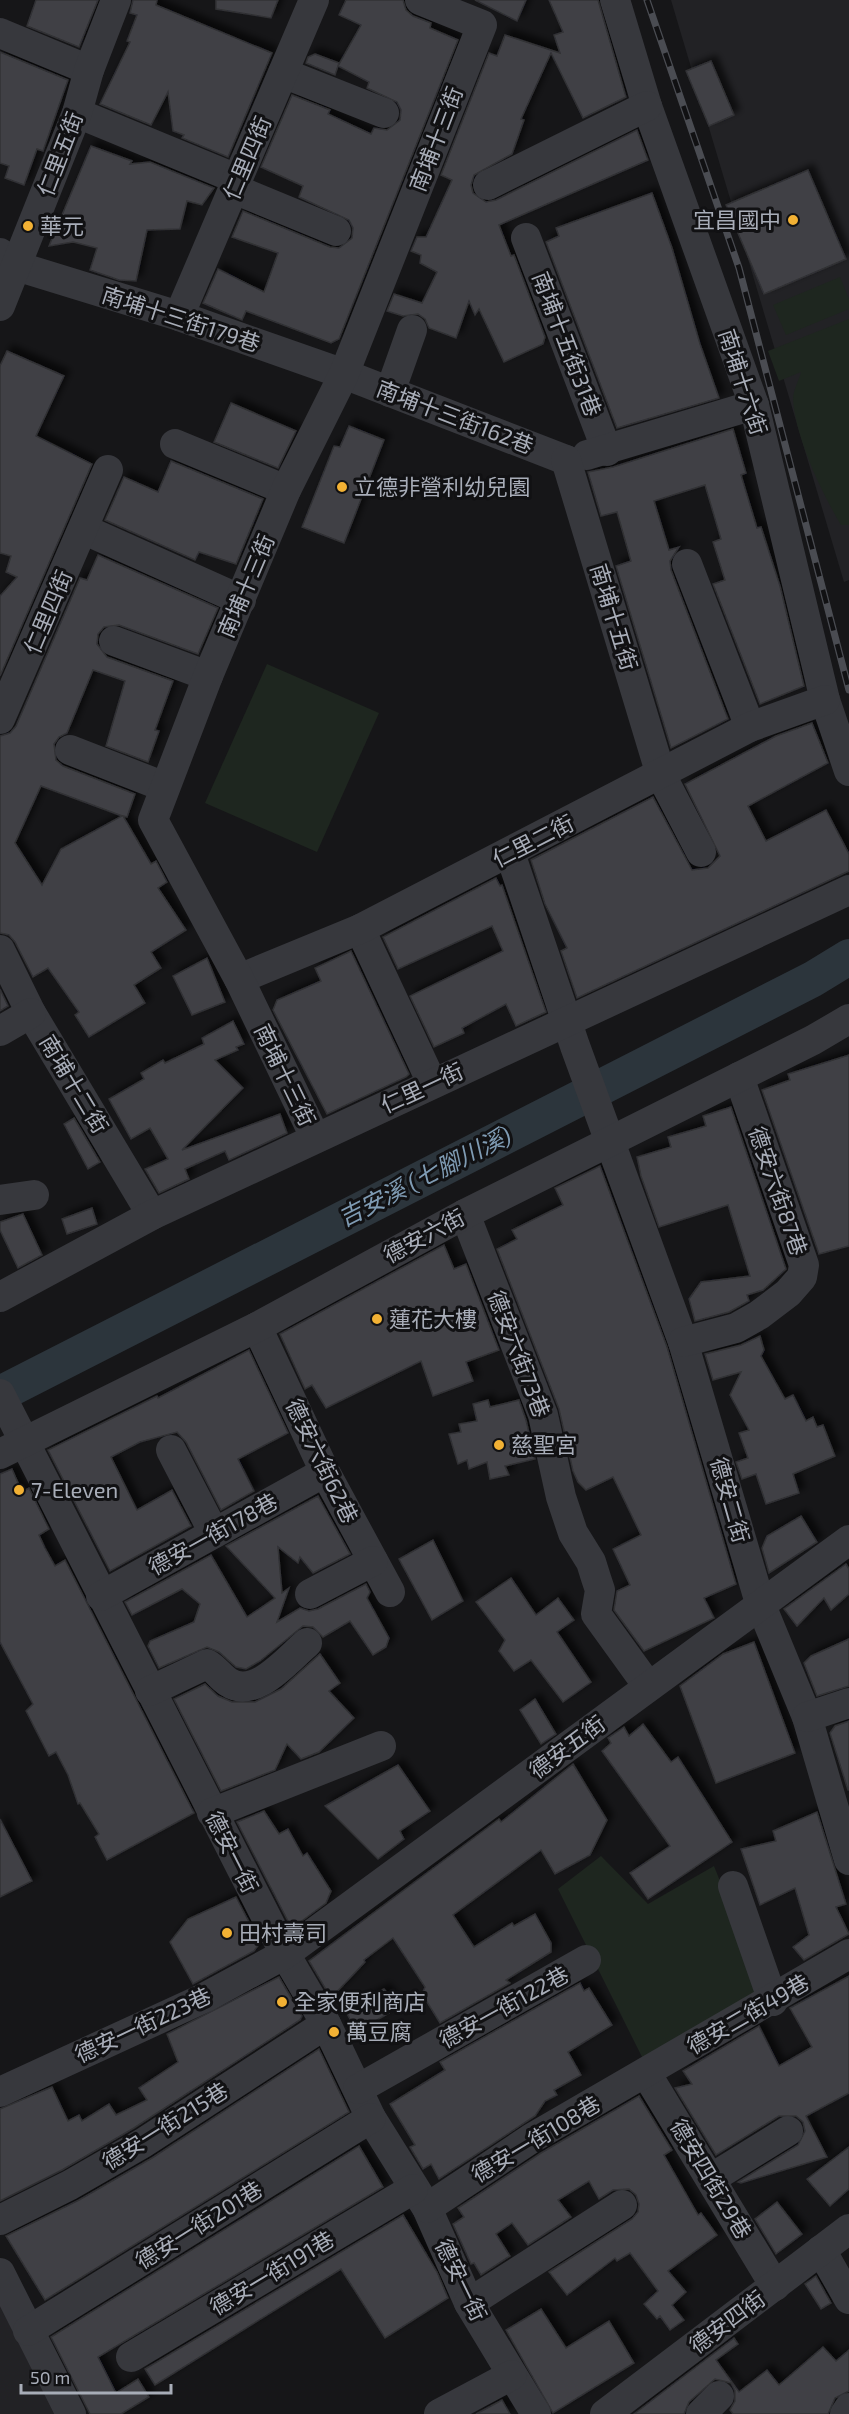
<svg xmlns="http://www.w3.org/2000/svg" width="849" height="2414" font-family="'Exo 2','Noto Sans TC',sans-serif">
<style>
.built{fill:#222225}
.green{fill:#1e261f}
.lines{fill:none;stroke-linecap:round;stroke-linejoin:round}
.river{stroke:#2c353c;stroke-width:36}
.building{fill:#404145;stroke:#303034;stroke-width:1.5;fill-rule:evenodd;filter:url(#shadow)}
.minor{stroke:#37383d;stroke-width:30}
.rail-casing{stroke:#4a4c52;stroke-width:7}
.rail{stroke:#111113;stroke-width:4.5;stroke-dasharray:14;stroke-linecap:butt}
.poi-dot{fill:#f2b134;stroke:#111113;stroke-width:2}
.labels{text-anchor:middle;stroke-width:6;stroke-linejoin:round;paint-order:stroke}
.street-label{font-size:22px;fill:#a8adb8;stroke:#111113}
.poi-label{font-size:22px;fill:#a8adb8;stroke:#111113;text-anchor:start}
.water-label{font-size:24px;font-style:italic;fill:#7f9bb3;stroke:#111113}
</style>
<defs>
<filter id="shadow"><feDropShadow dx="5.5" dy="-5.5" stdDeviation="3" flood-color="#0009"/></filter>
</defs>
<rect width="100%" height="100%" fill="#161618"/>
<g class="built">
<polygon points="671,0 849,0 849,580 844,582"/>
<polygon points="0,2304 58,2414 0,2414"/>
</g>
<g class="green">
<polygon points="840,277 849,299 849,309 786,335 773,305"/>
<path d="M849 319V525H841C822 493 795 437 793 399 793 391 799 380 801 372L779 381 768 351Z"/>
<polygon points="267,664 379,713 317,852 205,803"/>
<polygon points="601,1856 648,1904 714,1866 764,1992 644,2061 558,1889"/>
</g>
<g class="lines">
<polyline class="river" points="0,1394 813,979 849,957"/>
</g>
<g class="building">
<polygon points="36,0 98,0 79,47 27,26"/>
<polygon points="133,0 157,0 156,5 272,53 228,157 182,138 184,135 173,131 168,92 151,125 100,104 130,42 127,41 137,15 130,13"/>
<polygon points="216,0 278,0 271,18 216,9"/>
<polygon points="346,0 403,0 406,10 413,16 431,23 430,28 458,40 339,339 331,343 246,311 242,320 203,303 218,269 264,292 278,253 232,237 243,211 330,247 339,248 352,238 353,228 349,220 299,197 303,186 261,167 292,95 330,110 328,114 371,134 374,128 387,130 400,120 401,110 397,102 367,88 369,82 338,66 361,25 339,15"/>
<polygon points="475,0 526,0 517,21"/>
<polygon points="549,0 598,0 626,97 583,118 551,53 521,119 524,120 512,154 474,175 471,185 473,193 486,202 496,200 637,130 648,160 499,225 511,256 514,255 545,337 543,344 504,362 479,309 475,315 469,301 456,338 429,328 425,319 418,314 403,316 387,311 394,294 422,303 437,272 420,263 421,255 411,251 417,237 426,237 452,180 441,175 489,53 497,56 505,35 560,53 554,35 563,32"/>
<polygon points="0,52 68,80 43,151 37,149 24,185 5,178 9,166 0,163"/>
<polygon points="315,54 339,63 335,75 306,63 308,57"/>
<polygon points="711,61 734,115 709,126 686,71"/>
<polygon points="91,146 132,161 130,164 150,162 214,188 202,205 187,201 180,229 147,230 136,281 119,280 90,270 97,248 73,242 49,246"/>
<polygon points="808,170 846,259 764,294 726,205"/>
<polygon points="652,193 672,248 700,344 719,398 617,428 546,242 559,236 556,228"/>
<polygon points="7,351 64,376 36,436 92,464 0,676 0,596 17,577 6,572 11,556 0,553 0,366"/>
<polygon points="231,403 296,431 278,468 214,442"/>
<polygon points="349,426 384,440 344,543 302,527 334,446 340,447"/>
<polygon points="733,429 746,473 741,475 757,528 761,527 780,586 804,686 760,704 713,584 725,580 713,542 721,539 705,485 654,501 669,550 679,547 670,561 671,570 728,719 671,748 616,566 631,561 617,512 601,516 588,472 613,467"/>
<polygon points="171,461 263,499 236,564 199,552 195,560 105,520 124,477 158,492"/>
<path d="M98 555 218 608 198 654 119 625 104 627 98 634 97 644 107 657 173 681 155 730 159 731 148 762 106 746 125 681 93 670 67 733 59 737 54 744 56 760 63 766 135 794 127 817 123 816 151 864 156 861 167 882 158 888 186 930 151 952 161 968 134 985 145 1003 89 1037 75 1015 79 1012 48 968 33 977 15 942 9 935 0 933V736L10 733 16 726 80 578 87 580ZM41 786 122 816 61 849 42 885 15 843Z"/>
<polygon points="812,723 828,763 748,806 766,841 826,810 849,854 849,871 577,998 561,951 567,948 545,904 531,860 653,797 692,870 708,868 720,856 685,784 776,736"/>
<polygon points="496,878 500,886 502,885 546,1012 516,1026 506,1004 462,1028 464,1033 434,1047 410,996 503,951 492,926 398,969 383,937"/>
<polygon points="351,951 409,1074 406,1077 327,1114 273,1010 277,1000 321,981 315,968"/>
<polygon points="207,958 225,1002 192,1015 173,976"/>
<polygon points="0,989 8,1006 0,1011"/>
<polygon points="233,1021 244,1044 236,1047 238,1050 215,1060 243,1088 182,1150 280,1114 287,1133 229,1160 225,1151 185,1169 189,1179 159,1193 145,1169 168,1159 150,1128 131,1139 109,1099 144,1079 141,1073 163,1060 165,1063 204,1044 202,1038"/>
<polygon points="849,1055 849,1246 819,1254 762,1090 790,1080 788,1074"/>
<polygon points="731,1107 786,1269 763,1290 747,1295 749,1301 729,1312 695,1321 689,1299 701,1282 750,1276 728,1205 659,1227 641,1176 637,1157 671,1147 668,1137 706,1126 703,1116"/>
<polygon points="74,1118 100,1162 88,1169 64,1124"/>
<polygon points="600,1166 667,1347 736,1584 704,1598 714,1618 644,1651 614,1610 617,1591 630,1585 613,1549 641,1535 613,1477 586,1490 578,1482 573,1471 559,1409 497,1249 517,1239 512,1230 563,1205 555,1188"/>
<polygon points="92,1208 97,1224 67,1234 62,1219"/>
<polygon points="23,1214 42,1255 18,1268 0,1230 0,1222"/>
<polygon points="444,1245 454,1269 466,1264 499,1350 466,1362 473,1381 433,1396 421,1361 326,1408 312,1385 305,1389 280,1334"/>
<polygon points="760,1336 764,1350 761,1356 785,1399 793,1395 806,1421 813,1417 817,1427 823,1425 835,1456 793,1474 799,1493 766,1504 756,1474 742,1479 736,1462 748,1458 739,1433 749,1430 730,1395 741,1372 713,1380 705,1354 741,1345"/>
<polygon points="249,1350 288,1433 238,1459 254,1491 221,1510 186,1442 177,1432 140,1442 111,1457 137,1510 172,1490 191,1526 110,1571 48,1450 157,1396 158,1398"/>
<polygon points="488,1400 490,1407 519,1400 526,1420 535,1459 505,1466 509,1475 490,1479 487,1462 469,1469 467,1460 458,1464 449,1434 461,1432 459,1424 477,1421 473,1404"/>
<polygon points="12,1469 22,1492 29,1488 49,1529 39,1535 45,1548 55,1566 65,1560 194,1813 107,1860 95,1837 99,1834 80,1803 78,1804 68,1775 56,1752 49,1756 26,1711 33,1704 0,1642 0,1474"/>
<polygon points="318,1496 350,1554 313,1573 300,1557 298,1563 278,1547 282,1593 289,1588 277,1622 300,1608 309,1611 318,1609 366,1584 370,1592 367,1598 389,1638 386,1647 373,1655 350,1621 323,1637 313,1627 303,1626 260,1661 246,1669 236,1667 219,1652 207,1647 159,1668 148,1646 150,1641 194,1622 200,1604 182,1589 132,1615 125,1602 211,1555 247,1617 275,1598 226,1546"/>
<polygon points="801,1516 817,1542 769,1573 762,1548 767,1536"/>
<polygon points="433,1540 463,1601 432,1620 399,1559"/>
<polygon points="846,1564 849,1569 849,1594 831,1610 824,1598 797,1626 784,1609"/>
<polygon points="511,1578 536,1615 558,1598 574,1620 557,1632 591,1682 563,1702 531,1660 514,1671 499,1651 505,1640 476,1602"/>
<polygon points="849,1639 849,1686 817,1696 804,1663 811,1656"/>
<polygon points="754,1642 795,1753 716,1783 680,1686 723,1654"/>
<polygon points="320,1654 340,1683 329,1691 354,1718 319,1752 301,1759 287,1744 275,1770 221,1791 174,1699 205,1684 218,1696 232,1702 255,1702 281,1689"/>
<polygon points="535,1699 556,1734 541,1744 520,1710"/>
<polygon points="849,1721 849,1790 848,1790 830,1733 835,1726"/>
<polygon points="643,1724 671,1762 678,1757 732,1842 648,1899 630,1873 670,1846 602,1751 611,1743 608,1738 624,1727 629,1736"/>
<polygon points="573,1764 607,1820 590,1855 555,1874 541,1850 453,1915 474,1947 512,1923 514,1926 535,1914 551,1943 551,1952 506,1980 510,1983 440,2023 422,1994 425,1987 393,1938 364,1960 365,1962 331,1998 309,1961 499,1819 501,1822"/>
<polygon points="398,1765 430,1811 400,1831 404,1839 378,1859 325,1806"/>
<polygon points="264,1811 279,1834 288,1829 303,1856 307,1853 331,1891 326,1903 295,1926 290,1925 237,1822"/>
<polygon points="817,1812 846,1904 836,1907 849,1934 804,1960 793,1947 809,1935 795,1888 760,1905 741,1849 776,1841 773,1831"/>
<polygon points="0,1819 32,1881 0,1897"/>
<polygon points="236,1897 260,1943 254,1951 193,1984 170,1942 188,1919"/>
<polygon points="849,1976 849,2093 806,2116 827,2157 741,2183 738,2182 798,2145 805,2131 803,2122 796,2116 779,2116 716,2155 675,2088 692,2084 683,2071 759,2026 779,2066 812,2047 790,2008"/>
<polygon points="279,1977 302,2016 300,2020 134,2128 62,2170 0,2201 0,2109 52,2087 68,2121 79,2115 82,2121 109,2104 116,2115 147,2100 139,2088 178,2062 167,2034"/>
<polygon points="580,1983 584,1991 589,1988 612,2025 568,2052 581,2075 554,2090 557,2095 545,2101 535,2116 439,2179 431,2164 423,2169 410,2147 415,2145 390,2104 445,2070 440,2062"/>
<polygon points="384,1989 399,2007 357,2032 345,2010"/>
<polygon points="319,2049 349,2112 45,2300 6,2236 79,2200 152,2158"/>
<polygon points="639,2096 672,2150 664,2155 698,2215 701,2213 717,2235 668,2271 686,2292 672,2305 684,2320 670,2330 660,2316 657,2319 644,2304 658,2291 630,2253 617,2261 615,2258 567,2295 549,2272 632,2219 638,2212 639,2204 636,2195 629,2189 613,2190 599,2199 589,2181 558,2200 571,2217 528,2245 512,2223 496,2234 510,2256 481,2275 474,2263 471,2264 453,2224 464,2217 458,2208 541,2153"/>
<polygon points="359,2146 383,2187 98,2357 116,2393 138,2379 149,2397 121,2414 90,2414 51,2337"/>
<polygon points="849,2147 849,2189 830,2206 807,2179"/>
<polygon points="777,2202 802,2234 776,2254 755,2219"/>
<polygon points="403,2215 437,2272 448,2298 385,2338 341,2269 155,2385 145,2369"/>
<polygon points="816,2276 831,2303 821,2309 805,2284"/>
<polygon points="541,2309 566,2348 609,2321 634,2363 553,2413 506,2330"/>
<polygon points="734,2338 738,2344 716,2360 739,2392 767,2370 779,2385 823,2347 836,2361 849,2350 849,2391 835,2398 828,2414 733,2414 730,2410 735,2401 735,2391 731,2383 715,2379 689,2402 684,2414 634,2414"/>
<polygon points="502,2400 510,2414 476,2414"/>
</g>
<g class="lines">
<g class="minor">
<polyline points="615,0 647,106 754,405 825,700 849,771"/>
<polyline points="0,33 89,70"/>
<polyline points="283,73 384,113"/>
<polyline points="77,113 237,179"/>
<polyline points="488,185 647,106"/>
<polyline points="234,189 336,231"/>
<polyline points="526,238 607,451"/>
<polyline points="0,253 16,266 179,316 344,374 566,460"/>
<polyline points="0,306 77,113 89,70 116,0"/>
<polyline points="179,316 314,0"/>
<polyline points="390,392 412,330"/>
<polyline points="175,444 286,490"/>
<polyline points="587,455 754,405"/>
<polyline points="566,460 661,775 701,852"/>
<polyline points="83,529 241,600"/>
<polyline points="687,564 750,727"/>
<polyline points="114,641 208,676"/>
<polyline points="0,719 108,470"/>
<polyline points="70,750 165,787"/>
<polyline points="510,853 575,1046 683,1342 760,1603 807,1717 849,1860"/>
<polyline points="360,929 432,1083"/>
<polyline points="0,950 31,1013 152,1215"/>
<polyline points="239,979 360,929 750,727 825,700"/>
<polyline points="0,1031 31,1013"/>
<polyline points="315,1137 239,979 153,820 208,676 286,490 344,374 482,25 420,0"/>
<polyline points="0,1200 34,1195"/>
<polyline points="465,1214 543,1415 561,1497 573,1533 591,1562 596,1578 600,1590 596,1614 648,1686"/>
<polyline points="0,1297 152,1215 849,890"/>
<polyline points="257,1327 325,1472 390,1592"/>
<polyline points="683,1342 736,1328 759,1315 788,1293 802,1277 804,1265 739,1077"/>
<polyline points="0,1394 285,1954 326,2024 371,2118 427,2208 469,2303 536,2414"/>
<polyline points="171,1450 214,1533"/>
<polyline points="0,1454 257,1327 465,1214 813,1040 849,1019"/>
<polyline points="310,1594 373,1561"/>
<polyline points="101,1596 325,1472"/>
<path d="M150 1691 207 1664C216 1669 220 1677 228 1682 255 1700 287 1660 307 1643"/>
<polyline points="807,1717 849,1703"/>
<polyline points="212,1813 381,1746"/>
<polyline points="733,1886 773,2001"/>
<polyline points="646,2073 775,2286"/>
<polyline points="358,2089 586,1960"/>
<polyline points="0,2092 204,1998 285,1954 849,1540"/>
<polyline points="712,2178 788,2131"/>
<polyline points="427,2208 532,2138 849,1954"/>
<polyline points="0,2220 70,2185 143,2143 326,2024"/>
<polyline points="821,2250 849,2299"/>
<polyline points="0,2273 71,2414"/>
<polyline points="469,2303 622,2205"/>
<polyline points="28,2331 371,2118"/>
<polyline points="131,2357 413,2189"/>
<polyline points="439,2414 512,2375"/>
<polyline points="605,2414 849,2229"/>
<polyline points="701,2414 719,2396"/>
<polyline points="845,2414 849,2408"/>
</g>
<defs>
<polyline id="rail" points="647,0 739,268 849,690"/>
</defs>
<use href="#rail" class="rail-casing"/>
<use href="#rail" class="rail"/>
</g>
<g class="poi-dot">
<circle cx="793" cy="220" r="6"/>
<circle cx="28" cy="226" r="6"/>
<circle cx="342" cy="487" r="6"/>
<circle cx="377" cy="1319" r="6"/>
<circle cx="499" cy="1445" r="6"/>
<circle cx="19" cy="1490" r="6"/>
<circle cx="227" cy="1933" r="6"/>
<circle cx="282" cy="2002" r="6"/>
<circle cx="334" cy="2032" r="6"/>
</g>
<g class="labels">
<g class="street-label">
<text transform="translate(436 139) rotate(-69)" y="8">南埔十三街</text>
<text transform="translate(60 154) rotate(-69)" y="8">仁里五街</text>
<text transform="translate(247 158) rotate(-67)" y="8">仁里四街</text>
<text transform="translate(181 319) rotate(18)" y="8">南埔十三街179巷</text>
<text transform="translate(567 344) rotate(69)" y="8">南埔十五街31巷</text>
<text transform="translate(743 382) rotate(72)" y="8">南埔十六街</text>
<text transform="translate(455 417) rotate(21)" y="8">南埔十三街162巷</text>
<text transform="translate(246 586) rotate(-67)" y="8">南埔十三街</text>
<text transform="translate(48 612) rotate(-67)" y="8">仁里四街</text>
<text transform="translate(614 617) rotate(73)" y="8">南埔十五街</text>
<text transform="translate(533 841) rotate(-27)" y="8">仁里二街</text>
<text transform="translate(285 1075) rotate(64)" y="8">南埔十三街</text>
<text transform="translate(74 1084) rotate(59)" y="8">南埔十二街</text>
<text transform="translate(422 1088) rotate(-25)" y="8">仁里一街</text>
<text transform="translate(778 1191) rotate(71)" y="8">德安六街87巷</text>
<text transform="translate(424 1236) rotate(-28)" y="8">德安六街</text>
<text transform="translate(519 1354) rotate(69)" y="8">德安六街73巷</text>
<text transform="translate(322 1461) rotate(64)" y="8">德安六街62巷</text>
<text transform="translate(730 1500) rotate(74)" y="8">德安二街</text>
<text transform="translate(213 1534) rotate(-29)" y="8">德安一街178巷</text>
<text transform="translate(567 1747) rotate(-37)" y="8">德安五街</text>
<text transform="translate(232 1852) rotate(63)" y="8">德安一街</text>
<text transform="translate(504 2007) rotate(-29)" y="8">德安一街122巷</text>
<text transform="translate(748 2014) rotate(-30)" y="8">德安二街49巷</text>
<text transform="translate(143 2025) rotate(-25)" y="8">德安一街223巷</text>
<text transform="translate(165 2126) rotate(-32)" y="8">德安一街215巷</text>
<text transform="translate(536 2139) rotate(-31)" y="8">德安一街108巷</text>
<text transform="translate(711 2179) rotate(59)" y="8">德安四街29巷</text>
<text transform="translate(199 2225) rotate(-32)" y="8">德安一街201巷</text>
<text transform="translate(272 2273) rotate(-31)" y="8">德安一街191巷</text>
<text transform="translate(461 2280) rotate(64)" y="8">德安一街</text>
<text transform="translate(727 2322) rotate(-37)" y="8">德安四街</text>
</g>
<g class="poi-label">
<text x="781" y="228" text-anchor="end">宜昌國中</text>
<text x="40" y="234">華元</text>
<text x="354" y="495">立德非營利幼兒園</text>
<text x="389" y="1327">蓮花大樓</text>
<text x="511" y="1453">慈聖宮</text>
<text x="31" y="1498">7-Eleven</text>
<text x="239" y="1941">田村壽司</text>
<text x="294" y="2010">全家便利商店</text>
<text x="346" y="2040">萬豆腐</text>
</g>
<g class="water-label">
<text transform="translate(425 1177) rotate(-27)" y="8">吉安溪 (七腳川溪)</text>
</g>
</g>
<path d="M21 2384v9h150v-9" fill="none" stroke="#a8adb8" stroke-width="3"/>
<text x="30" y="2384" font-size="18" fill="#a8adb8" stroke="#111113" stroke-width="4.5" paint-order="stroke">50 m</text>
</svg>
